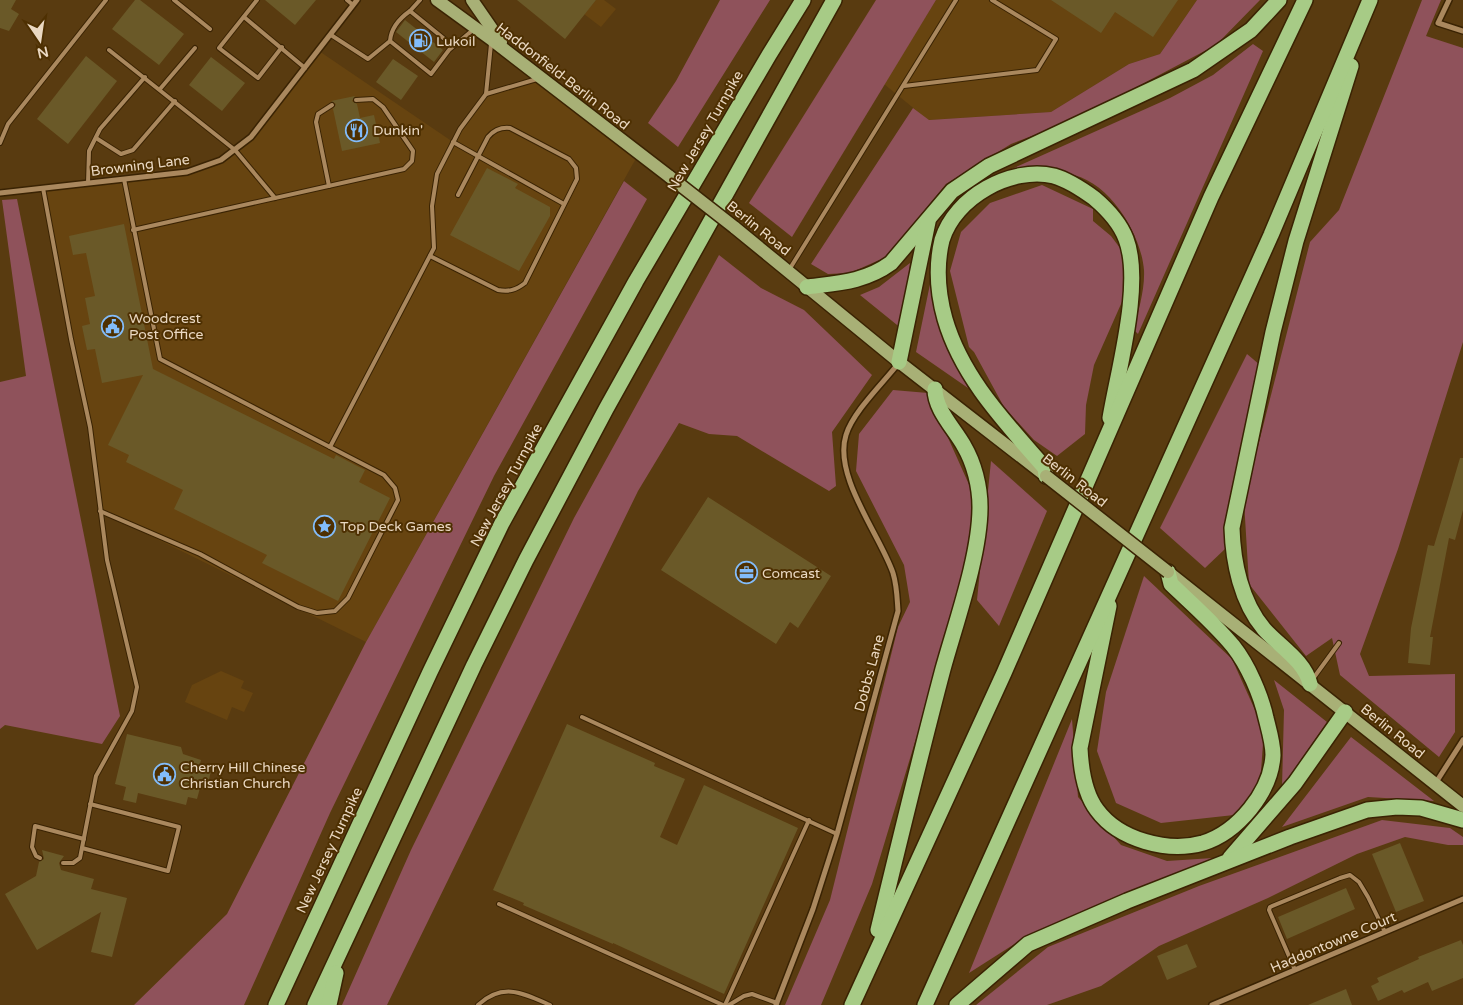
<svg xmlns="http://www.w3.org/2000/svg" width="1463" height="1005" font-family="'Varela Round',sans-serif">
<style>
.built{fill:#674410}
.green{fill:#8f525b}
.building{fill:#6a5928}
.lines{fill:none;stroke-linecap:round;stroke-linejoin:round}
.lane-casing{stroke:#3a2303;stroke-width:6}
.street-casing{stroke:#3a2303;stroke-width:8}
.primary-casing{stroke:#3a2303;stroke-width:15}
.highway-casing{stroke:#3a2303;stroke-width:18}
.lane{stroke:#aa885e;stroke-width:4}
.street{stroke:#aa885e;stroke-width:5}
.primary{stroke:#a8b076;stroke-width:12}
.highway{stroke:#a7cb86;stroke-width:15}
.primary-bridge-casing{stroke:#3a2303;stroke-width:15;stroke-linecap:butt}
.primary-bridge{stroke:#a8b076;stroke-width:12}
.labels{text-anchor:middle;stroke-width:4;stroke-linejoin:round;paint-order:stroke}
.poi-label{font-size:14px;fill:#ead8c2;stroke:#4e3002;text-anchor:start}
.street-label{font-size:14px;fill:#ead8c2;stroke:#4e3002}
</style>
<rect width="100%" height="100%" fill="#593b10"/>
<g class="built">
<polygon points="596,0 604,0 616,9 601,27 584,14"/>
<polygon points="936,0 1197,0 1160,54 1129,64 1051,112 928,120 884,84"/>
<polygon points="319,51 453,142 486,94 541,78 639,153 366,642 100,511 90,427 43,188 187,172 221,160 251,137"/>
<polygon points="221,671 244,681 241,688 253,693 244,712 232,707 227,720 185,702 192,685"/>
</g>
<g class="green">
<polygon points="720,0 770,0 678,147 648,123 676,81"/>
<polygon points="876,0 936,0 792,237 749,203"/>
<polygon points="1197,0 1260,0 1216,45 1074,120 1011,144 946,184 886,257 850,273 828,274 811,264 913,108 929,120 1051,112 1129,64 1160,54"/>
<polygon points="1422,0 1441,0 1426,36 1463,48 1463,342 1398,549 1360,654 1369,676 1455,674 1455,732 1439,757 1340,675 1332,638 1306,656 1249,584 1244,501 1310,242 1339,210"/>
<path d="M1253 44 1263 51 1138 334 1134 330C1138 311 1145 290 1144 270 1141 233 1108 179 1068 174 1045 172 1019 176 996 176L1170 98 1213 75Z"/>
<polygon points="624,181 647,199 494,476 330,813 244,1005 134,1005 227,914 366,642"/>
<polygon points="1042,185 1093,209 1093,221 1111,236 1123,252 1125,295 1094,365 1086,405 1085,434 1057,456 1034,440 1004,407 974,352 969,347 950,271 961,232 990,203"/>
<polygon points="17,199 120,716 102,744 5,725 0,729 0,382 26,376 2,200"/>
<polygon points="719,255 761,288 804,310 872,375 832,432 836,486 829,491 737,436 709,434 679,423 638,491 387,1005 342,1005 411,850 574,518"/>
<polygon points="935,260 940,327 968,388 916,352"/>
<polygon points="910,263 902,329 860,295 879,287"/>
<polygon points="1247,354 1260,365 1226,548 1205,568 1160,528"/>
<polygon points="893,390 928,393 975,498 964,568 944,646 872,884 821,1005 785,1005 830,900 898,627 910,602 904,565 856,471 859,434"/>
<polygon points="991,461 1047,511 999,626 977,600"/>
<polygon points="1144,576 1232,659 1264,730 1260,785 1234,815 1161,823 1116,803 1097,751 1106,692"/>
<polygon points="1274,680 1327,722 1282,787 1284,710"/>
<polygon points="1072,719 1078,797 1121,845 1167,861 1213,858 1019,941 969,973"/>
<polygon points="1351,737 1434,801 1368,797 1282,827"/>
<polygon points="1382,820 1450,828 1463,837 1463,845 1448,845 1405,837 1357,854 1268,898 1159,946 1101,986 1047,1005 976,1005 1048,947 1199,886"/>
</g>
<g class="building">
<polygon points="0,0 16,0 11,9 19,14 9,31 0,28"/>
<polygon points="135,0 140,0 184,34 159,65 112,29"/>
<polygon points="265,0 316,0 295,25"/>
<polygon points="517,0 596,0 565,39"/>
<polygon points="1051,0 1178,0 1153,37 1115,12 1101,33"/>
<polygon points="405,20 443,50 434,62 396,32"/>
<polygon points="86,56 117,81 68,144 37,119"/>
<polygon points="211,57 245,83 222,111 189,85"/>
<polygon points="393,59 418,76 401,100 376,82"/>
<polygon points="355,96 352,101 357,104 360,118 374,115 380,143 342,151 333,109 336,104 331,101"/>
<polygon points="487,168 518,184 515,188 550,207 550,216 519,271 450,235"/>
<polygon points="124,224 153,369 334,459 336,455 365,470 359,482 390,498 338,601 262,563 267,555 174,509 183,490 126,462 129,455 108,445 143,375 102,383 95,349 87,350 82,326 90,324 85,298 95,296 86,253 73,255 69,236"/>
<polygon points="1460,458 1463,458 1463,510 1455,540 1449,538 1430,637 1433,637 1430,665 1408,663 1411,628 1428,545 1434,546"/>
<polygon points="708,497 831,576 798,628 790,622 776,644 661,570"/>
<polygon points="567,724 655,763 654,766 685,779 660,837 677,845 704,785 798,828 724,994 613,943 613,944 523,905 524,903 493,890"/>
<polygon points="127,734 181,747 183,754 201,760 200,764 212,766 207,789 200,788 197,799 188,797 186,805 138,793 136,803 123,800 126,787 115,784"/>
<polygon points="1400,843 1424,901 1396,912 1372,854"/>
<polygon points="42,850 64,856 59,863 61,870 94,879 91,889 127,898 112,957 91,952 101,912 37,950 5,894 36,876 39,862 44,859"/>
<polygon points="1346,888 1355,909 1287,939 1278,917"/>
<polygon points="1461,940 1463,945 1463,978 1432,991 1428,982 1404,993 1402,990 1378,1001 1371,986 1379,982 1377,978 1419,959 1418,957"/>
<polygon points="1187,944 1197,967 1167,980 1157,956"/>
<polygon points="1346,989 1352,1005 1308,1005"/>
</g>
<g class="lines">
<defs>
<g id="lane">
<polyline points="174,0 210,29"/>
<polyline points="257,0 219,48 258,78 282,47"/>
<polyline points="347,0 353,5"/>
<polyline points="420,0 410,11 453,46"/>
<polyline points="244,17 305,68"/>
<polyline points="331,35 368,59 390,41 431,74 449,50 474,29"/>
<path d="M390 41C391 28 400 18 410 11"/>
<polyline points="109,50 235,150 275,198"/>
<polyline points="904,86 1037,70 1056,39 992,0"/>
<polyline points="160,89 195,48"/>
<polyline points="486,94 537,79"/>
<polyline points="96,138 121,154 133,150 175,101"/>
<polyline points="453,142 564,204"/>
<polyline points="0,143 8,124 106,0"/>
<polyline points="88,183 89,151 100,129 145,77"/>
<polyline points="329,186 316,122 318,114 332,105"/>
<polyline points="43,188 71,339 90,427 107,560 137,687 132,711 96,776 80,858 73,863 63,863"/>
<polyline points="133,230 404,169 412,161 413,151 383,107 373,99 356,100"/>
<path d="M430 256 498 290C509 292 516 290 525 283L577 179 576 168 569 159 510 128C501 127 494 130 488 137L458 195"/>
<polyline points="789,270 956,0"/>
<polyline points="330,447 434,248 432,206 437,174 460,129 486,94 491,44"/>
<polyline points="100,511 200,554 298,607 317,613 335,611 348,598 398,500 395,488 384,475 160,359 124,179"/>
<polyline points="1312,680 1339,643"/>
<polyline points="582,717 837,834"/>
<polyline points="82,848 168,871 179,827 90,804"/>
<polyline points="40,858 36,856 32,847 35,826 84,839"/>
<polyline points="499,904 723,1005"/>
<polyline points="1295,970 1269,910 1270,907 1340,878 1350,875 1359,882 1368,897 1385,932"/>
<path d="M478 1005C503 982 523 993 550 1005"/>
<polyline points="725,1005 809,820"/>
<polyline points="729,1005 744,996 752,994 777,1003"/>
</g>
<g id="street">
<polyline points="1449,0 1438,23 1463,31"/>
<polyline points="0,193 187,172 221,160 251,137 357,0"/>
<polyline points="1435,784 1463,740"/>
<path d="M776 1005 813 909 837 834 898 611C897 597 897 586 893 573 880 535 833 476 846 435 853 412 882 384 898 364"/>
<polyline points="1212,1005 1463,899"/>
</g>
<g id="primary">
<polyline points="437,0 492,40 670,177"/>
<polyline points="472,0 501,42"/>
<polyline points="734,227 899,362 1046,476"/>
<polyline points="1168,572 1463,806"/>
</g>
<g id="highway">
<path d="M807 287C838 283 865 282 891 263L952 191 989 166 1193 70 1251 30 1279 0"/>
<polyline points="899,362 928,222"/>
<path d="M1046 476 1045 468C1006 423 962 378 945 319 938 294 936 265 942 240 955 197 1011 166 1054 176 1068 180 1083 190 1094 198 1107 209 1120 223 1126 239 1143 283 1118 370 1110 418"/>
<path d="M1109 606 1080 748C1081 769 1084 793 1097 810 1119 840 1168 853 1203 843 1238 832 1271 792 1273 755 1273 743 1269 730 1266 718 1261 695 1248 665 1233 646 1215 624 1192 604 1171 584L1168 572"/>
<path d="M1310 684C1305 661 1279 646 1264 629 1241 602 1233 562 1232 528L1273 332 1296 241 1351 66"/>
<polyline points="1230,858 1295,783 1345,712"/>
<path d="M878 930C899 843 920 756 943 669 956 622 980 555 980 507 980 486 974 463 964 446 954 428 935 410 935 389"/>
<polyline points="276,1005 430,672 502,523 636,281 769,55 803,0"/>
<polyline points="315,1005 474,665 526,560 606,409 834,0"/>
<polyline points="329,1005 336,973"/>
<polyline points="852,1005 1004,673 1211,197 1305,0"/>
<polyline points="925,1005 1271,235 1370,0"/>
<polyline points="957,1005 1028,944 1127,901 1290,837 1367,810 1397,807 1421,808 1463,820"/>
</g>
</defs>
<use href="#lane" class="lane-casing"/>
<use href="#street" class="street-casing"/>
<use href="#primary" class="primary-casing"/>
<use href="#highway" class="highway-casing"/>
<use href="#lane" class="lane"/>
<use href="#street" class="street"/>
<use href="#primary" class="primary"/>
<use href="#highway" class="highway"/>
<defs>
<g id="primary-bridge">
<polyline points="670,177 734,227"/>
<polyline points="1046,476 1168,572"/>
</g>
</defs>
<use href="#primary-bridge" class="primary-bridge-casing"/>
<use href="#primary-bridge" class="primary-bridge"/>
</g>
<defs>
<symbol id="fuel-ring" viewBox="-11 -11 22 22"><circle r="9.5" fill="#4e3002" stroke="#82bcfa" stroke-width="1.5"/><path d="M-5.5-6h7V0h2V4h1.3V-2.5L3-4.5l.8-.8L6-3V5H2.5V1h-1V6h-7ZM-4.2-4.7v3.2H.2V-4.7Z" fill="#82bcfa"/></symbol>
<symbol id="restaurant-ring" viewBox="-11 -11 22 22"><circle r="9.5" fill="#4e3002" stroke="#82bcfa" stroke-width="1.5"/><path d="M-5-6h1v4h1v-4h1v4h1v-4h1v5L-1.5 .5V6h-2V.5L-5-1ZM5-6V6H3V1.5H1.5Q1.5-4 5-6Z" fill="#82bcfa"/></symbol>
<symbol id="civic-ring" viewBox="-11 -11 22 22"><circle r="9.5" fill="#4e3002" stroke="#82bcfa" stroke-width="1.5"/><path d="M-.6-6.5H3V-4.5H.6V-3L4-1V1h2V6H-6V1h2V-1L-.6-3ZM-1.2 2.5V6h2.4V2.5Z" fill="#82bcfa"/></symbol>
<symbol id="sight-ring" viewBox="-11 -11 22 22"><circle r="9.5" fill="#4e3002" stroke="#82bcfa" stroke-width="1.5"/><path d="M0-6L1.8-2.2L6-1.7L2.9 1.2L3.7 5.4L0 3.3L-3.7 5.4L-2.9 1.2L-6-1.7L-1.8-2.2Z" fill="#82bcfa"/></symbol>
<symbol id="office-ring" viewBox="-11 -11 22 22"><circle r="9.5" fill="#4e3002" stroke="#82bcfa" stroke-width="1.5"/><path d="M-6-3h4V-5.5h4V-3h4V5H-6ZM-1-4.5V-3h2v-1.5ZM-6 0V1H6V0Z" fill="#82bcfa"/></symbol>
</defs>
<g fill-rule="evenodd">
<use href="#fuel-ring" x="408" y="28" width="25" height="25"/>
<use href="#restaurant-ring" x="344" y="118" width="25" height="25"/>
<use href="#civic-ring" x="100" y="314" width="25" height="25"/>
<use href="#sight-ring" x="312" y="514" width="25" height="25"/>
<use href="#office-ring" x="734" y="560" width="25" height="25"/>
<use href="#civic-ring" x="152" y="762" width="25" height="25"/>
</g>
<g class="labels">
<g class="poi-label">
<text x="436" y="46">Lukoil</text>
<text x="373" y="135">Dunkin'</text>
<text x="129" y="323">Woodcrest<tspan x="129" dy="16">Post Office</tspan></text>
<text x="340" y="531">Top Deck Games</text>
<text x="762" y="578">Comcast</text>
<text x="180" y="772">Cherry Hill Chinese<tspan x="180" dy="16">Christian Church</tspan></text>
</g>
<g class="street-label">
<text transform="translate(563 76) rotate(38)" y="5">Haddonfield-Berlin Road</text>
<text transform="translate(705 131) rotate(-60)" y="5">New Jersey Turnpike</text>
<text transform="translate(140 165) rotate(-7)" y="5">Browning Lane</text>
<text transform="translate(759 228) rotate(39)" y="5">Berlin Road</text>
<text transform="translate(1075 480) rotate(38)" y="5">Berlin Road</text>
<text transform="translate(506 485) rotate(-62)" y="5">New Jersey Turnpike</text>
<text transform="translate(869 673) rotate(-75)" y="5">Dobbs Lane</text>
<text transform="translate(1393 731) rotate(39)" y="5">Berlin Road</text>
<text transform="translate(329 850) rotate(-65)" y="5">New Jersey Turnpike</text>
<text transform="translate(1333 942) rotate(-23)" y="5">Haddontowne Court</text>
</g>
</g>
<g transform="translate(40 40) rotate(167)" stroke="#4e3002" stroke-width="4" paint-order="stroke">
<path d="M0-4L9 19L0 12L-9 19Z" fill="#ead8c2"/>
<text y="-8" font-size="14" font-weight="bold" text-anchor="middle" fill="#ead8c2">N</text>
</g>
</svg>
